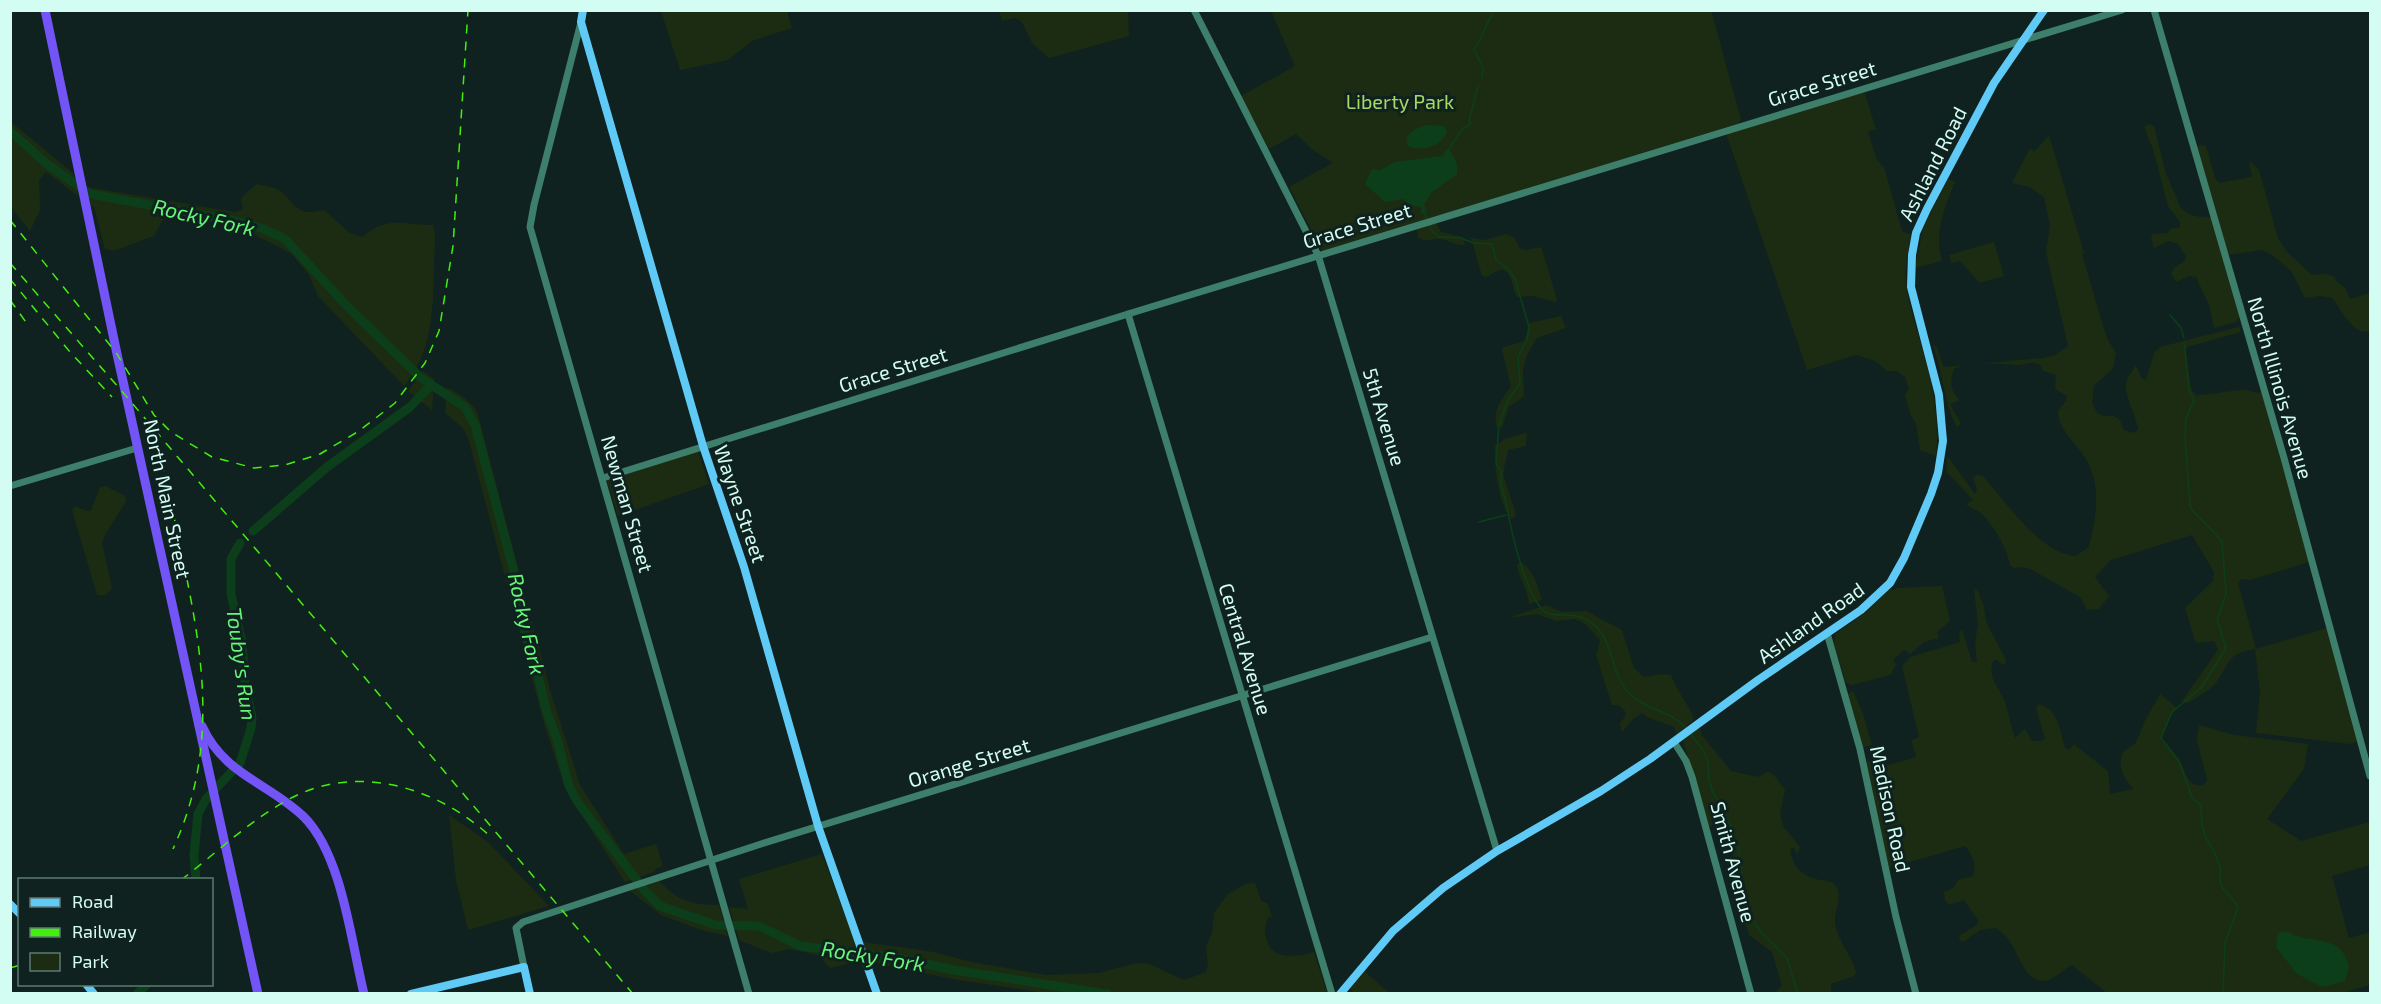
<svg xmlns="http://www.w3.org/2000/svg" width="2381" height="1004" font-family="'Exo 2',sans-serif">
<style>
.green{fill:#1c2c12}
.water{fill:#0c3e1b}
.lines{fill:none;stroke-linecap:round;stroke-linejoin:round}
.stream{stroke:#0c3e1b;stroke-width:1.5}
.river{stroke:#0c3e1b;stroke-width:9}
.minor{stroke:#3d7f6b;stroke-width:7}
.major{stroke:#60caf6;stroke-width:8}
.highway{stroke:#7354f6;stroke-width:9}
.rail{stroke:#42ef0d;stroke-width:1.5;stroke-dasharray:9 8;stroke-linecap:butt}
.labels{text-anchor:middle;stroke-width:6;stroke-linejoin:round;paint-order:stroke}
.street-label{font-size:20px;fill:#d3fdf3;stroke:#0f221f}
.park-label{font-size:20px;fill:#a8d963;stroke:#0f221f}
.water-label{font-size:21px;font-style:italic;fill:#66f779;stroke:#0f221f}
</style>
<rect width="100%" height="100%" fill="#0f221f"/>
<g class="green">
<polygon points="1711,10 1741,120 1737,124 1322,251 1289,187 1333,163 1313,150 1296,134 1269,149 1241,96 1295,66 1271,11"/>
<polygon points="661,11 787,11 792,28 752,41 728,60 680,70"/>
<polygon points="999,11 1128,11 1129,36 1049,58 1032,43 1022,22 1015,18 1002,21"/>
<path d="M1864 91 1876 129 1868 132 1877 160 1884 167 1902 231 1911 235C1908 250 1905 265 1906 280 1907 297 1912 313 1917 330 1929 372 1941 412 1936 456L1920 450 1916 423 1911 416 1905 395 1909 389 1905 377 1897 371H1887L1875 361 1856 355 1807 370 1726 133Z"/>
<polygon points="11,122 74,174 78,196 46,172 39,180 40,210 30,231 11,207"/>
<path d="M2148 124 2154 126 2166 174 2181 208C2188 216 2201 218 2211 217L2240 317 2236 322 2214 328 2209 305 2196 277 2189 276 2176 282 2171 274 2174 268 2186 260V256L2178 244 2169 241 2154 248 2151 238 2153 234 2168 233 2170 229 2180 227V222L2168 206 2153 149 2144 127Z"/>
<path d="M2049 135 2084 253 2082 254 2103 326 2108 340 2116 353 2113 368 2094 386 2092 403 2097 413 2104 416H2114L2120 420 2124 430 2134 433 2138 429C2136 415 2124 395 2126 383 2126 377 2133 372 2135 366L2137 367 2142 379 2146 380 2154 353 2160 347 2238 327 2240 328 2241 332 2187 347 2186 351 2191 389 2196 395C2212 395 2227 391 2242 390 2250 390 2254 394 2262 392L2309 562 2250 580 2241 579 2238 583 2256 649 2327 628 2358 740 2356 742 2350 744 2256 733 2260 691 2255 649C2225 654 2231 663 2215 684 2208 692 2196 697 2188 703L2182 701 2218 650 2214 641 2197 643 2194 638 2185 608 2213 581 2214 572 2192 535 2111 560 2095 577 2109 596 2099 609 2087 610 2080 597 2030 569 2023 567 2014 568 2010 565C2007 548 1994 526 1982 514 1977 509 1970 509 1966 504L1973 500 1946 471 1947 458H1949L1975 494 1977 490 1973 478 1977 475 1983 476C2006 502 2040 554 2076 556L2089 547C2096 517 2102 487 2086 459 2076 443 2059 431 2058 411L2066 401 2067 396 2055 389 2056 375 2043 371C2041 366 2041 365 2036 363 2030 361 2024 365 2017 365 1999 364 1971 361 1954 369 1949 381 1951 392 1960 400L1951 404C1952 412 1959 417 1961 424L1957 427C1943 401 1943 370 1932 343L1937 348 1944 367 2043 358 2055 355 2068 346 2046 252 2050 225 2044 197 2030 187 2012 183 2030 148 2034 152Z"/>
<path d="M2201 145 2206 146 2215 178 2219 183 2251 177 2252 175 2249 163 2251 162 2259 170 2278 238 2286 251 2312 275 2327 274 2334 277 2337 282 2346 289 2350 299 2370 293V331C2354 337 2341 309 2332 298L2319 296 2305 298 2292 272 2271 254 2262 250 2227 255 2196 147Z"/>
<path d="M1948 179 1955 182C1944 209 1934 232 1942 261L1915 268 1923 229Z"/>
<path d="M256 184C263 186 273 186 279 190 297 205 296 217 324 210L350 233 362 237C388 215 404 225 433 225 437 236 434 251 434 262 433 307 434 350 404 386L318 296 309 275 292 254 251 233 202 220 177 216 163 220 154 236 113 251 105 249 94 207 90 205 87 187 235 212 243 209 241 198Z"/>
<path d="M1436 223 1441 232 1463 237 1465 245C1457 246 1450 241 1442 239 1432 238 1430 243 1418 238L1417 229Z"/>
<path d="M1506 234 1514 237 1520 249 1527 250 1540 247 1542 249 1557 300 1556 302 1532 296 1517 297C1509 280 1512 259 1487 277L1482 276 1471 238 1485 240Z"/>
<polygon points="1994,242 2004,276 1980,283 1960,261 1951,263 1949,255"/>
<path d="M1561 316 1566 328 1537 338 1527 355 1523 369 1524 396 1509 407 1502 427 1497 428C1492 412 1501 399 1511 387L1502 350 1504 347 1525 341 1529 323Z"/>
<polygon points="423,371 434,379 432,410 408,391"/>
<polygon points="447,387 466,399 477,411 550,690 580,785 624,854 656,844 663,866 657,868 654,872 625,882 575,805 562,778 544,723 469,441 464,429 445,413"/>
<path d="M1525 433H1527L1526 446 1508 450 1503 474 1515 511V517L1511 519C1498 504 1494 465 1495 446L1505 439Z"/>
<polygon points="698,451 709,484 618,516 607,481"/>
<polygon points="105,486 125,496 126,501 105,535 102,543 112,588 106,595 97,595 72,510 75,506 87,511 91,510 100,487"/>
<path d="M1520 562C1533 568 1538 587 1542 600L1529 604C1528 590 1519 579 1517 565Z"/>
<polygon points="1942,586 1950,621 1937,632 1939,638 1924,642 1910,654 1904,650 1893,660 1896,664 1891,675 1852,685 1846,683 1834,644 1835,634 1867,612 1889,590 1898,588"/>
<path d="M1974 589H1977L1984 607 1986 622 2005 658 2006 663 2003 665 1997 660H1994C1985 678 2002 689 2006 705 2009 716 2011 727 2015 738L2025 729 2032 741H2041L2045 739 2036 708 2039 704C2061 711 2059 732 2066 749H2070L2074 744 2108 771 2110 794 2134 789C2124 780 2115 763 2125 750 2128 747 2134 746 2136 742 2140 735 2142 726 2146 719 2150 711 2155 703 2160 694L2177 708 2171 715 2161 740C2166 746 2173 751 2178 758 2186 769 2186 791 2205 784L2207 780 2197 740 2199 725 2234 735 2308 744 2304 769 2267 819 2301 841 2370 822V865L2332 876 2349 938 2370 932V985L2338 994 2107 993 2072 965C2063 969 2058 977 2048 980 2027 987 2019 954 2010 942 2007 936 2001 932 1996 928L1980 930 1963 942 1960 940 1959 936 1978 924V920L1964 900 1949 905 1945 900 1944 892 1953 888 1959 879 1972 877C1978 867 1972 854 1965 846L1889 868 1866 762 1875 759 1878 768 1916 757 1911 740 1919 737 1902 666 1910 657 1960 642 1959 634 1962 629 1972 662H1977L1975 645 1978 623Z"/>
<path d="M1546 605 1562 612 1586 611 1622 630 1634 668 1644 677 1662 674 1671 675C1676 690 1691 707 1694 720L1676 734 1674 727 1647 717 1643 713 1634 718 1623 731 1621 730 1620 723 1626 715 1625 711 1618 705H1612L1596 655 1600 640 1585 624 1575 619 1556 621 1537 614 1508 618Z"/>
<polygon points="1853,691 1863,714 1872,745 1863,747 1848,694"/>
<path d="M1700 727 1701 734 1731 771 1758 777 1768 772 1774 775 1785 790 1780 813 1783 826 1800 847 1798 853H1796L1794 848 1790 849C1792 868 1803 876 1820 880 1824 880 1830 881 1833 883 1845 893 1834 911 1835 922 1837 942 1852 954 1856 973L1854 976 1831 984V993H1761L1775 992 1782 986 1772 952 1749 935C1748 927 1735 895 1730 888L1732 885 1737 883 1733 855 1718 825 1709 827 1683 741Z"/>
<polygon points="449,815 488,842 549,906 468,930 456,880"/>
<polygon points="822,854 855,942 860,961 830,968 818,955 789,949 771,953 739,940 729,907 748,909 739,879"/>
<path d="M660 881C676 901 694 905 719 905L728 936 701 930 661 915 630 891Z"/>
<path d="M1255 882 1261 901 1267 903 1272 916 1268 918C1265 925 1264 930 1266 937 1270 961 1296 957 1314 952L1327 993H1045L953 979 870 962 863 942 934 952 971 962 1047 975 1099 973 1137 963 1149 964 1184 980 1206 972 1208 964 1206 947 1212 933 1214 913 1228 894 1244 885Z"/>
<polygon points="1363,970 1389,993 1354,993 1350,988"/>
</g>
<g class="water">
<path d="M1427 125 1444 126 1447 131C1443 146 1422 152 1408 146 1402 134 1417 128 1427 125Z"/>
<polygon points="1449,149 1457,164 1457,174 1432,192 1424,205 1427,213 1421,213 1422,207 1409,205 1404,199 1385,202 1365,184 1372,169 1380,170 1395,162 1443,156 1446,150"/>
<path d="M2286 931C2309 946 2341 931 2349 967L2345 981 2322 987 2297 974 2276 947 2278 933Z"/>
</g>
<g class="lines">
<g class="stream">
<path d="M1482 78 1483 68 1474 49C1483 37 1486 23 1495 10"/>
<polyline points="1449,149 1463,128 1471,124 1469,121 1478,86"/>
<polyline points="1425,214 1427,220"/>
<path d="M1429 224 1433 232 1439 237 1460 238 1474 243 1492 244 1496 260 1508 269 1515 279 1529 327 1527 339 1518 357 1520 383 1507 402 1499 425 1496 461 1497 466 1502 471C1498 482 1504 492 1506 503 1511 530 1525 596 1546 613 1559 617 1571 613 1583 618 1616 631 1607 672 1630 694 1646 710 1669 710 1685 727"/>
<polyline points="2170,315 2181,328 2184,338"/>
<path d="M2184 343 2189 390 2194 400 2186 419 2185 438 2190 505 2192 510 2222 541 2226 593 2217 620 2226 648 2201 688 2172 712 2161 738 2179 761 2192 798 2201 805C2202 816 2200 827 2206 838 2212 848 2217 855 2220 868 2221 873 2219 878 2220 882 2220 890 2234 897 2238 908L2225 943 2223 994"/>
<polyline points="1479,522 1506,515"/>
<polyline points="1690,733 1703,750 1708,761 1709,780 1713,793 1722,806 1738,844 1745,899 1750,916 1761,932 1787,958 1798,994"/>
</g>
<g class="river">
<polyline points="10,131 48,165 90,194 241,222 264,229 285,239 347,306 421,378 465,407 475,425 513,568 515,592 525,632 534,658 546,710 557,739 569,786 577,801 594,824 645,891 660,906 716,925 759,926 800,946 898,958 954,970 1107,994"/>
<polyline points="253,531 327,467 410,407 430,386"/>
<polyline points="196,880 194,855 198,814 206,799 240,763 251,728 252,718 245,684 242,643 231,594 231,559 240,543"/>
<polyline points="137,994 147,984"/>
</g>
<g class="minor">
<polyline points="1194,10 1318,255 1497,851"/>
<polyline points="2154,10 2284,458 2370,776"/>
<polyline points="581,22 534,205 530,227 749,994"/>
<polyline points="1128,314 1332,994"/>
<polyline points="603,478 1128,314 2122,10"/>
<polyline points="10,486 137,448"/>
<polyline points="1827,633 1860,749 1896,917 1916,994"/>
<polyline points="1674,742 1686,761 1692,777 1751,994"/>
<polyline points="524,967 516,928 523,922 761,844 1432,637"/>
</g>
<g class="major">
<polyline points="583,10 581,22 703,446 744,567 818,826 877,994"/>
<polyline points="10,904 20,914"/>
<polyline points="86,984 94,994"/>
<polyline points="411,994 524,967 530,994"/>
<polyline points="1340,994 1393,931 1443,888 1497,851 1601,791 1650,759 1758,680 1861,610 1890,583 1904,558 1931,494 1938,473 1943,441 1939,395 1911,287 1912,255 1916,233 1927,209 1994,83 2044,10"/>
</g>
<g class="highway">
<polyline points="45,10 117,354 258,994"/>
<path d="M202 726C224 775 269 783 304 817 342 855 351 941 364 994"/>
</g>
<g class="rail">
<polyline points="10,220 117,354 154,415 171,432 212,457 254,468 285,465 320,454 359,431 395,403 425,363 439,331 453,246 468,10"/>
<polyline points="10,263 126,396 633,994"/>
<polyline points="10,279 70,352 112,397"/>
<polyline points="10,300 28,325"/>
<path d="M152 430C165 466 171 504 179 541 202 649 221 744 173 849"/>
<path d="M181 880C215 854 247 823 284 802 353 761 437 786 492 838"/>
<polyline points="10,968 20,965"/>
</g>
</g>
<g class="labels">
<g class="street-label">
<text transform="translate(1822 84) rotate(-17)" y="7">Grace Street</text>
<text transform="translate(1933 164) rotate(-63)" y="7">Ashland Road</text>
<text transform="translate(1357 226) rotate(-17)" y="7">Grace Street</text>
<text transform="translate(893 370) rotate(-17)" y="7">Grace Street</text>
<text transform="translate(2280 388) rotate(74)" y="7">North Illinois Avenue</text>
<text transform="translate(1384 417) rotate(73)" y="7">5th Avenue</text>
<text transform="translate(167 499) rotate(78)" y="7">North Main Street</text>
<text transform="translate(627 504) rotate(74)" y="7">Newman Street</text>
<text transform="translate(740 504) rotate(71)" y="7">Wayne Street</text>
<text transform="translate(1811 623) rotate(-35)" y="7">Ashland Road</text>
<text transform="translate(1245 649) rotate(73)" y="7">Central Avenue</text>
<text transform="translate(969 763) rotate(-17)" y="7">Orange Street</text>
<text transform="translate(1890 809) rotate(78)" y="7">Madison Road</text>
<text transform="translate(1733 862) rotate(75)" y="7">Smith Avenue</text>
</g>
<g class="park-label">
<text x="1400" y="109">Liberty Park</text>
</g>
<g class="water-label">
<text transform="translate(204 218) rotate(13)" y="7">Rocky Fork</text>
<text transform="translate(526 624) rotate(77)" y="7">Rocky Fork</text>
<text transform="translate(241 664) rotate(82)" y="7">Touby's Run</text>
<text transform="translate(873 957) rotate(9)" y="7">Rocky Fork</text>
</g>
</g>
<rect width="2381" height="1004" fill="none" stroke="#d3fdf3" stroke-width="24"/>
<rect x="18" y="878" width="195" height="108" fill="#0f221f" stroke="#5d7a74" stroke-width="1.5"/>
<rect x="30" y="898" width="30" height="9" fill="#60caf6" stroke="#5d7a74" stroke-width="1.5"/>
<text x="72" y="908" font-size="18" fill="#d3fdf3">Road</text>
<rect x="30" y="928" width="30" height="9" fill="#42ef0d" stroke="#5d7a74" stroke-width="1.5"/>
<text x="72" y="938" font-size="18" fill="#d3fdf3">Railway</text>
<rect x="30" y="953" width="30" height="18" fill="#1c2c12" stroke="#5d7a74" stroke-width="1.5"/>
<text x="72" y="968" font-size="18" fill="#d3fdf3">Park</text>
</svg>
